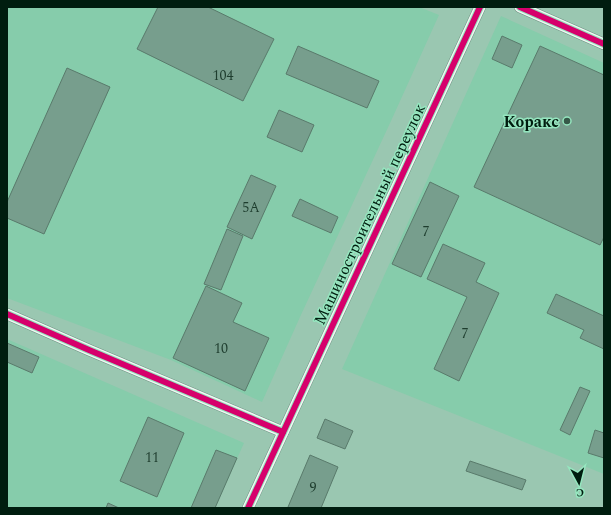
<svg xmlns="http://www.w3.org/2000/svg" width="611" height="515" font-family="Spectral,serif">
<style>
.built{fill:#86ccab}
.building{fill:#779e8d;stroke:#597a6b}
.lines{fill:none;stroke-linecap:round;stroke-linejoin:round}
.minor-casing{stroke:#6c9180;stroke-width:12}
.minor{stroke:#f0f7f3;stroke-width:11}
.rail{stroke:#b5c3bc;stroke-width:3;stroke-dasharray:6 3;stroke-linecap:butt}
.cycleway-casing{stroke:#95e6bf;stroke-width:8}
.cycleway{stroke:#d6006c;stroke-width:6}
.poi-dot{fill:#365848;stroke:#95e6bf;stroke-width:1.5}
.labels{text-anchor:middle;stroke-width:3;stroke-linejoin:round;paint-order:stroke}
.number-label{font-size:14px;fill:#1e3d2e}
.poi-label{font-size:16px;font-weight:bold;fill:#001d0f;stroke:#95e6bf;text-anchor:end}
.street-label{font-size:16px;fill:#001d0f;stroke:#95e6bf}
</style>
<rect width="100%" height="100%" fill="#9ac7b1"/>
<g class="built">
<polygon points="7,7 419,7 439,15 391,121 300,317 262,402 171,360 7,298"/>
<polygon points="501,16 604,63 604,474 342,369"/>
<polygon points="7,339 244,443 215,508 7,508"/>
</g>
<g class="building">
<polygon points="158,7 208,7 274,39 243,101 137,49"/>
<polygon points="502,36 522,45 512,68 492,59"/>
<polygon points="298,46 379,81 367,108 286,74"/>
<polygon points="540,46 604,75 604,237 600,245 474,187"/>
<polygon points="67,68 110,87 44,234 7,218 7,202"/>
<polygon points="279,110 314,125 302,152 267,137"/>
<polygon points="251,175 276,186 252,239 227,227"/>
<polygon points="430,182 459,196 421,277 392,264"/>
<polygon points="300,199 338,217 331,233 292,216"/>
<polygon points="227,229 243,236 221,290 204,284"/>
<polygon points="443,244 485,263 476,282 499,293 459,381 434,369 467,297 427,279"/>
<polygon points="206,286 242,303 233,322 269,338 245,391 173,358"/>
<polygon points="556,294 604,316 604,349 580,338 584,330 547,313"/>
<polygon points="7,343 39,357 32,373 7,362"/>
<polygon points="580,387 590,391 570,435 560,430"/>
<polygon points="148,417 184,433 157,497 120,481"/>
<polygon points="325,419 353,431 345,449 317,438"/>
<polygon points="595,430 604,433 604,458 588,453"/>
<polygon points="216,450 237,458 215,508 191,508"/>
<polygon points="310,455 338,467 321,508 290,508 288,507"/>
<polygon points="470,461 526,480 522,490 466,471"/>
<polygon points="108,503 119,508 106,508"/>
</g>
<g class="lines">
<defs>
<g id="minor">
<polyline points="520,7 604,44"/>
<polyline points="7,314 89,350 283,432"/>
<polyline points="248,508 480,7"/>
</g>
</defs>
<use href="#minor" class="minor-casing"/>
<use href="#minor" class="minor"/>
<polyline class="rail" points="601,508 604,508"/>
<defs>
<g id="cycleway">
<polyline points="520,7 604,44"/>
<polyline points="7,314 89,350 283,432"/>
<polyline points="248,508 480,7"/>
</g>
</defs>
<use href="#cycleway" class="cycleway-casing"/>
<use href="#cycleway" class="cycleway"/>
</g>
<circle class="poi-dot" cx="567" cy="121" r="4"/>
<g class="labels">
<g class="number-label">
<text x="223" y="80">104</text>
<text x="251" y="212">5А</text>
<text x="426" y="236">7</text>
<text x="465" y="338">7</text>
<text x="221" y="353">10</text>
<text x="152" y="462">11</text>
<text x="313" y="492">9</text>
</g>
<g class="poi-label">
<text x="559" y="127">Коракс</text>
</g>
<g class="street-label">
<text transform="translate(369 214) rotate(-65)" y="6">Машиностроительный переулок</text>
</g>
</g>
<rect width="611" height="515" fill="none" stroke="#001d0f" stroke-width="16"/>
<g transform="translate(579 483) rotate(173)" stroke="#95e6bf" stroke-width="3" paint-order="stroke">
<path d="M0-3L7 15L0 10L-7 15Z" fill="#001d0f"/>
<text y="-6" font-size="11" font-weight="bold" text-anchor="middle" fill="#001d0f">С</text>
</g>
</svg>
